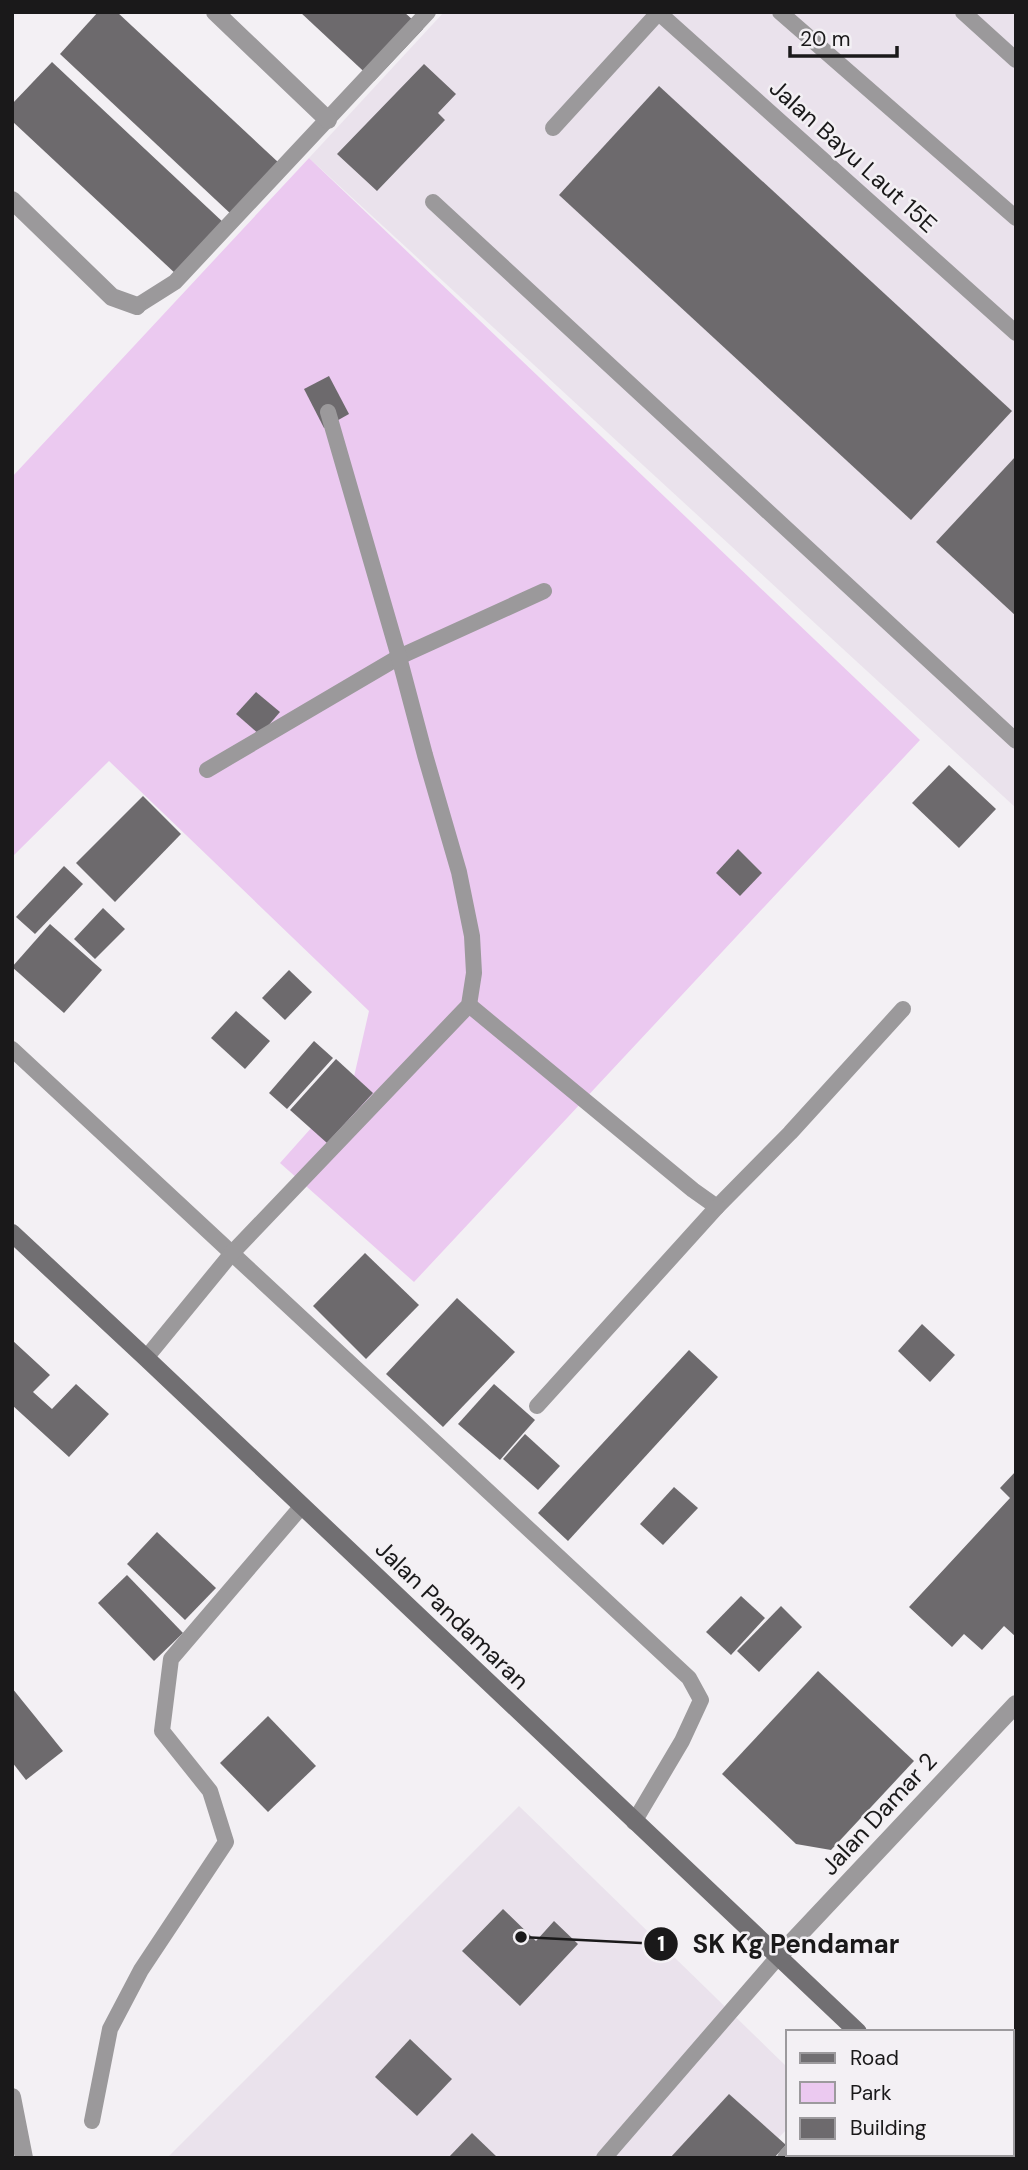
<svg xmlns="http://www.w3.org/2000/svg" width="1028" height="2170" font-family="'DM Sans',sans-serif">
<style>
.built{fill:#eae2ec}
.green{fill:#ebc9f0}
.building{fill:#6d6a6d}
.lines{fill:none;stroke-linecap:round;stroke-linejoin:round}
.service{stroke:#9b999b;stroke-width:16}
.minor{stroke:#9b999b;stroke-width:18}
.secondary{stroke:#716f72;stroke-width:18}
.labels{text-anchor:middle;stroke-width:5;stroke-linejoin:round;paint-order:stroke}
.street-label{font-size:24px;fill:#1a191a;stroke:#f3f0f4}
.leader{fill:none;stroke:#1a191a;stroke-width:2.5}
.callout-dot{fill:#1a191a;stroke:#f3f0f4;stroke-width:2.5}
.mark-label{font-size:21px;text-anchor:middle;font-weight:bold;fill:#fff}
.callout-label{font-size:26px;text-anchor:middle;font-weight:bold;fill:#1a191a;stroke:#f3f0f4;stroke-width:5;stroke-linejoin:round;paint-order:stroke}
</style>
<rect width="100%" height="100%" fill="#f3f0f4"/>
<g class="built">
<polygon points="444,12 1016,12 1016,808 309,158"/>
<polygon points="519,1806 788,2068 788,2128 759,2158 167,2158"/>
</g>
<polygon class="green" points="309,158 920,740 414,1282 280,1163 353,1081 369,1011 109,761 12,857 12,477"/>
<g class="building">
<polygon points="98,12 117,12 279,163 232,215 60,54"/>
<polygon points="300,12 404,12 423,29 374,81"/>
<polygon points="52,62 225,224 177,275 12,121 12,104"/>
<polygon points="424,64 456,94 438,113 445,120 377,191 337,154"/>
<polygon points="659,86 1012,411 911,520 559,195"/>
<polygon points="329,376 349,414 324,428 304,389"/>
<polygon points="1016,456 1016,616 936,542"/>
<polygon points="256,692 280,712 260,735 236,714"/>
<polygon points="949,765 996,809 959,848 912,803"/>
<polygon points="143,796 181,834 115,902 76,863"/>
<polygon points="738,849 762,873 740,896 716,873"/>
<polygon points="64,866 83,884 35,934 16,917"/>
<polygon points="103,908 125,929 95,959 74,939"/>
<polygon points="50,924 102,970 64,1013 12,967"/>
<polygon points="289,970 312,992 285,1020 262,998"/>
<polygon points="236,1011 270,1041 245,1069 211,1038"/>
<polygon points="314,1041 333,1058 287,1109 269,1093"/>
<polygon points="336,1059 373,1093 327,1143 290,1110"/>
<polygon points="365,1253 419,1305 366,1359 313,1306"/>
<polygon points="457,1298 515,1352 443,1427 386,1374"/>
<polygon points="922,1324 955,1355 930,1382 898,1351"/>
<polygon points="12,1340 50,1375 33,1392 52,1409 76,1384 109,1414 69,1457 12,1405"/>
<polygon points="689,1350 718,1377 568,1541 538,1513"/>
<polygon points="494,1384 535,1420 500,1460 458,1424"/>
<polygon points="525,1434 560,1466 538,1490 503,1459"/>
<polygon points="1016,1471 1016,1637 1004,1626 982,1650 964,1634 952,1647 909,1607 1010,1498 1000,1488"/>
<polygon points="674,1487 698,1508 663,1545 640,1524"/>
<polygon points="157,1532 216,1588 185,1620 127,1564"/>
<polygon points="127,1575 183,1633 154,1661 98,1603"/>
<polygon points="741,1596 765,1618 731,1655 706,1632"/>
<polygon points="781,1606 802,1627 759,1672 737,1651"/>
<polygon points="818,1671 914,1761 831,1850 796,1844 722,1774"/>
<polygon points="12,1688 63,1751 26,1780 12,1762"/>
<polygon points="268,1716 316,1766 268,1812 220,1763"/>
<polygon points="503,1909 536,1941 554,1921 578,1944 520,2006 462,1951"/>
<polygon points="410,2039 452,2079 417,2116 375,2077"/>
<polygon points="729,2094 786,2145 774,2158 670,2158"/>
<polygon points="472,2133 498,2158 448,2158"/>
</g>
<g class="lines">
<g class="service">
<polyline points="780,12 1016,218"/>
<polyline points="963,12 1016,60"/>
<polyline points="659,13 1016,333"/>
<polyline points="553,128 659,12"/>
<polyline points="433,202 1016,741"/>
<polyline points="137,306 175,282 428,12"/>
<polyline points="207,770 399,657 544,591"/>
<polyline points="469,1005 693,1190 717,1207 790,1133 903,1009"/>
<polyline points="12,1049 689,1678 701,1700 682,1741 634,1822"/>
<polyline points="146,1358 232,1253 469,1005 474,973 472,936 459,872 425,755 399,657 328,412"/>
<polyline points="537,1406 717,1207"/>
<polyline points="92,2121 110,2029 141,1970 226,1842 210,1791 162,1731 171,1659 302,1506"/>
<polyline points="827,2154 831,2158"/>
<polyline points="604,2158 778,1957"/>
<polyline points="785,2158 788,2154"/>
</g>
<g class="minor">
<polyline points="215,12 328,120"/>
<polyline points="12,200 112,297 137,306"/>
<polyline points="778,1957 1016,1704"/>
<polyline points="12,2097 24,2158"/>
</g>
<g class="secondary">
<polyline points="12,1233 146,1358 858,2032"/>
<polyline points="991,2154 995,2158"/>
</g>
</g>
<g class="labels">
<g class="street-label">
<text transform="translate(853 156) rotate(42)" y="8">Jalan Bayu Laut 15E</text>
<text transform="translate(452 1615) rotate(44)" y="8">Jalan Pandamaran</text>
<text transform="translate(879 1814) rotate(-47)" y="8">Jalan Damar 2</text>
</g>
</g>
<path class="leader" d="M521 1937L661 1944"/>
<g class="callout-dot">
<circle cx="521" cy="1937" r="7"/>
<circle cx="661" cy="1944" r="18"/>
</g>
<g class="mark-label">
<text x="661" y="1951">1</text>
</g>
<g class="callout-label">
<text x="796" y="1953">SK Kg Pendamar</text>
</g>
<rect width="1028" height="2170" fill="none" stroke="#1a191a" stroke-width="28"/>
<rect x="786" y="2030" width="228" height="126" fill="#f3f0f4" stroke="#9c9a9d" stroke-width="2"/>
<rect x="800" y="2053" width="35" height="10" fill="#716f72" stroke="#9c9a9d" stroke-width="2"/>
<text x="850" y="2065" font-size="21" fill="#1a191a">Road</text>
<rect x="800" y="2082" width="35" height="21" fill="#ebc9f0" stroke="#9c9a9d" stroke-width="2"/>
<text x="850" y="2100" font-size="21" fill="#1a191a">Park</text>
<rect x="800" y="2118" width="35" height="21" fill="#6d6a6d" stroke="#9c9a9d" stroke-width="2"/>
<text x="850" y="2135" font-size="21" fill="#1a191a">Building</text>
<path d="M790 46v10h107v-10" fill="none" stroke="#1a191a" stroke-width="3.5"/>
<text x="800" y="46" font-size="21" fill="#1a191a" stroke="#f3f0f4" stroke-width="5" paint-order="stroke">20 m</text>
</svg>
